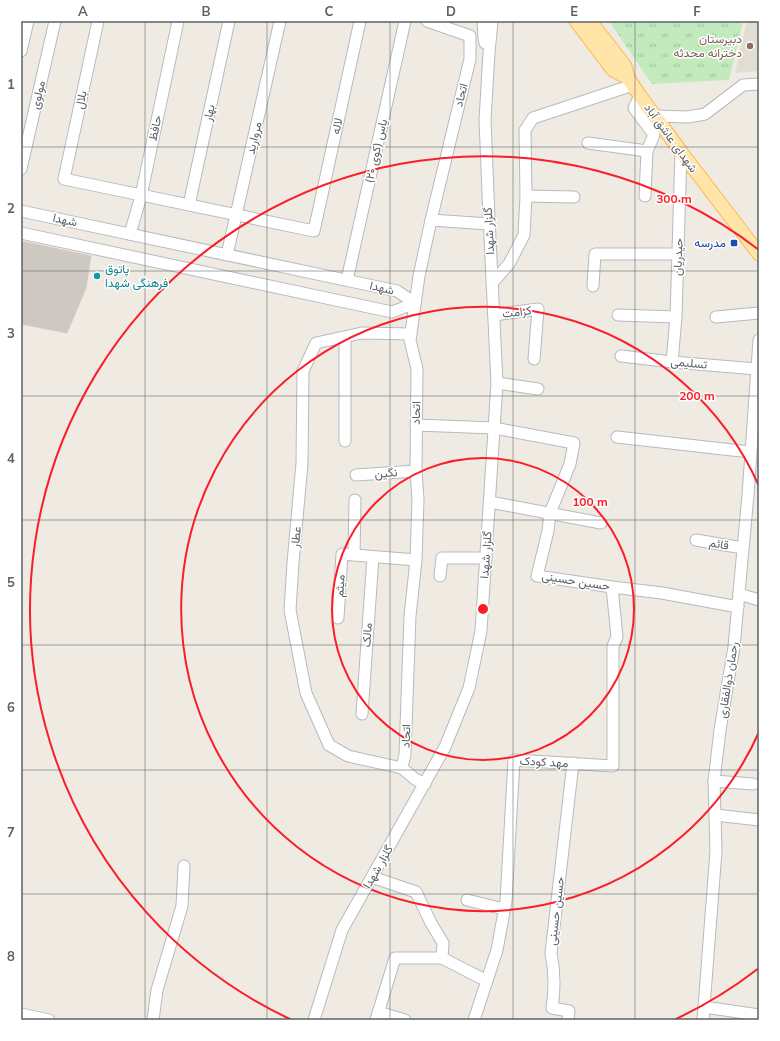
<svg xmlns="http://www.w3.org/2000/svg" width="780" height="1041" font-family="Mulish,Vazirmatn,sans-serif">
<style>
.education{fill:#e2ddd3}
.park{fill:url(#park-tufts)}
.building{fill:#cdc8c2;stroke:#d5ccc0}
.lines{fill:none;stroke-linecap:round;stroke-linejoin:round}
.minor-casing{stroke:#b6babf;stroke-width:13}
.major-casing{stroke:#ffb64c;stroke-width:15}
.minor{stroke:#fff;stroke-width:11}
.major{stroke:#ffe6a8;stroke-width:13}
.grid{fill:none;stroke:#5b6165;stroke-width:1;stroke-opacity:0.55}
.ring{fill:none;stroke:#fb1d28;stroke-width:2}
.education-dot{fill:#8d6e63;stroke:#fff;stroke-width:1.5}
.transit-dot{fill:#1a4fb4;stroke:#fff;stroke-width:1.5}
.culture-dot{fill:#0f9aa8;stroke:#fff;stroke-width:1.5}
.labels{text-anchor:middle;stroke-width:3;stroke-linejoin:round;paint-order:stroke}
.education-label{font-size:12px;fill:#785e54;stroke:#fff;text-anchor:end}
.street-label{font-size:12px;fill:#5b6165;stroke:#fff}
.transit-label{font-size:12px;fill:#164399;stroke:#fff;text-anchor:end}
.culture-label{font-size:12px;fill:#0d838f;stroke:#fff;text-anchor:start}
.centre{fill:#fb1d28;stroke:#fff;stroke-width:2}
.ring-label{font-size:12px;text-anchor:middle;font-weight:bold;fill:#fb1d28;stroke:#fff;stroke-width:3;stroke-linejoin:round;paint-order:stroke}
.neatline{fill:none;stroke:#5b6165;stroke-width:1.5}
.grid-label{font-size:13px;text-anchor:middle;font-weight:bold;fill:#5b6165}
</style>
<defs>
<pattern id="park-tufts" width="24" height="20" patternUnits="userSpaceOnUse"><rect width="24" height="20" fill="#c2eabc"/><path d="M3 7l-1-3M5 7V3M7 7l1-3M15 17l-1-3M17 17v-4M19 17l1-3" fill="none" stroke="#a1c19c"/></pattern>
</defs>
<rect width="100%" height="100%" fill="#efebe3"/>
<polygon class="education" points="747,21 759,21 759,71 735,73"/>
<polygon class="park" points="609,21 743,21 729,80 652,84"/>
<polygon class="building" points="21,241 91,256 86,288 67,333 21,324"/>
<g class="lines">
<defs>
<g id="minor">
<polyline points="98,21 64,179 314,231 360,21"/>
<polyline points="483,21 484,38 485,43"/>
<polyline points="21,51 28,21"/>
<polyline points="640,96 634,108 654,135 647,151 645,196"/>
<polyline points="655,116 688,117 705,114 743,85 759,84"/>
<polyline points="588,143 647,151"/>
<polyline points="21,169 55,21"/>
<polyline points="526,196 574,197"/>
<polyline points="189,205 229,21"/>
<polyline points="21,211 397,291 415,303 392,312 21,233"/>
<polyline points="431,220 489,224"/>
<polyline points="130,234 141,196 178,21"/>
<polyline points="227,255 280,21"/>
<polyline points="347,280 405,21"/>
<polyline points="492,283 509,264 524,235 526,196 525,130 533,118 633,85"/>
<polyline points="593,286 595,254 678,254"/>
<polyline points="494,315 538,309 534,359"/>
<polyline points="618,315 676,317"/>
<polyline points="716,317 759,313"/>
<polyline points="345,337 345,441"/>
<polyline points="621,356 672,362 757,369"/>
<polyline points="672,362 676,317 681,152"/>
<polyline points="497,383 538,389"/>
<polyline points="416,425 494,428 574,443 570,464 550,513 548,531 537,576 612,587 662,593 738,607"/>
<polyline points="617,437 750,452"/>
<polyline points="356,475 416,471"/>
<polyline points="490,502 601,523"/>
<polyline points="696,540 743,548"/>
<polyline points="354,555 355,500"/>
<polyline points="440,576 442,558 486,558"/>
<polyline points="739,594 759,600"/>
<polyline points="338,618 342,554 416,560"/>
<polyline points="362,714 373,557"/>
<polyline points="402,768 348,756 329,745 306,693 290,610 293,563 302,463 303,371 316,343 362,333 411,334"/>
<polyline points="714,781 753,784"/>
<polyline points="425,784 415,779 402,768 405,754 410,616 416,560 418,499 416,471 417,369 410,340 419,276 431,220 470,59 470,36 427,21"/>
<polyline points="715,815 759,820"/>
<polyline points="372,877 416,892 431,923 443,943 442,958 487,981"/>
<polyline points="467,900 504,909"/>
<polyline points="704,1007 759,1015"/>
<polyline points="378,1012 405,1020"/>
<polyline points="21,1014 49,1020"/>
<polyline points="153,1020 157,990 182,906 184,866"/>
<polyline points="314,1020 342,930 445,747 469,688 481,631 497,383 489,217 485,120 489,53 492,21"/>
<polyline points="376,1020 395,958 442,958"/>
<polyline points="474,1020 497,950 506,901 514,760 613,766 613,646 617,637 612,587"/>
<path d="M568 1020 569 1011 552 1008C555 989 555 972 551 953L573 763"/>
<polyline points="703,1020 716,851 714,781 720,730 734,647 748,495 759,340"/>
</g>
<g id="major">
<polyline points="576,21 613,70 628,78"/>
<polyline points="590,21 625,66 628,78 640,96 655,116 681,152 759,254"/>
</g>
</defs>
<use href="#minor" class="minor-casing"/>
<use href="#major" class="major-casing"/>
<use href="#minor" class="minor"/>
<use href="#major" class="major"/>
</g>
<path class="grid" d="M145 21V1020M267 21V1020M390 21V1020M513 21V1020M635 21V1020M21 147H759M21 271H759M21 396H759M21 520H759M21 645H759M21 770H759M21 894H759"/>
<g class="ring">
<circle cx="483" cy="609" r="151"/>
<path d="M759 732A302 302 0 1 1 759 486"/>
<path d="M759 968A453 453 0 0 1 674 1020M292 1020A453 453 0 1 1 759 250"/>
</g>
<circle class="education-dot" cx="750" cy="46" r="4"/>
<rect class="transit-dot" x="730" y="239" width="8" height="8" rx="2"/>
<circle class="culture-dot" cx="97" cy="276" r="4"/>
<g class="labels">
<g class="education-label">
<text x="742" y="43">دبیرستان<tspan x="742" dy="14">دخترانه محدثه</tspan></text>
</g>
<g class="street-label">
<text transform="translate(38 95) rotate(-77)" y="4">مولوی</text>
<text transform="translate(461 95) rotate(-76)" y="4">اتحاد</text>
<text transform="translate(81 100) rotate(-78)" y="4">بلال</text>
<text transform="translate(209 113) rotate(-78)" y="4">بهار</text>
<text transform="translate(337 126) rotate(-78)" y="4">لاله</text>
<text transform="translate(155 128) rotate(-78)" y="4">حافظ</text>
<text transform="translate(254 138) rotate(-77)" y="4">مروارید</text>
<text transform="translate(671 138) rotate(54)" y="4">شهدای عاشق آباد</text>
<text transform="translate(376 151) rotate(-77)" y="4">یاس (کوی ۲۰)</text>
<text transform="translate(65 220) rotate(12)" y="4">شهدا</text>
<text transform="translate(489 231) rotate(-93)" y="4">گلزار شهدا</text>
<text transform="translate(678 257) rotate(-88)" y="4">حیدریان</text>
<text transform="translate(382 288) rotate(14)" y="4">شهدا</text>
<text transform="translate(517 312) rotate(-7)" y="4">کرامت</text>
<text transform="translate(689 363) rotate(5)" y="4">تسلیمی</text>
<text transform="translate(416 413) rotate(-89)" y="4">اتحاد</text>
<text transform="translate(386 473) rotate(-4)" y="4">نگین</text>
<text transform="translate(296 537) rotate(-84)" y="4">عطار</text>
<text transform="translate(719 544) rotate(10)" y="4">قائم</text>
<text transform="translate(486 555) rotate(-86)" y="4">گلزار شهدا</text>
<text transform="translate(576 581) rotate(9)" y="4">حسین حسینی</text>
<text transform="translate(340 586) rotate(-86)" y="4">میثم</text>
<text transform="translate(367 635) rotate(-86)" y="4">مالک</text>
<text transform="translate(728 680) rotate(-81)" y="4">رحمان ذوالفقاری</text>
<text transform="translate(406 736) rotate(-88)" y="4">اتحاد</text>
<text transform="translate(544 762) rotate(3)" y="4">مهد کودک</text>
<text transform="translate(378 867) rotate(-60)" y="4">گلزار شهدا</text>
<text transform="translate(556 911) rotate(-83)" y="4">حسین حسینی</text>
</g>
<g class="transit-label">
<text x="726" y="247">مدرسه</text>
</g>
<g class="culture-label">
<text x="105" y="273">پاتوق<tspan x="105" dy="14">فرهنگی شهدا</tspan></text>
</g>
</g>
<circle cx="483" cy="609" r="6" class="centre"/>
<g class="ring-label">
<text x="674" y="203">300 m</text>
<text x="697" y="400">200 m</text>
<text x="590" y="506">100 m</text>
</g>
<rect width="780" height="1041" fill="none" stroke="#ffffff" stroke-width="44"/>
<rect x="22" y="22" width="736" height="997" class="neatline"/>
<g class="grid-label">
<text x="83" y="16">A</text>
<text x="206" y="16">B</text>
<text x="329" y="16">C</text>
<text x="451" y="16">D</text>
<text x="574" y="16">E</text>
<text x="697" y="16">F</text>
<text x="11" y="89">1</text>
<text x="11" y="213">2</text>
<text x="11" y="338">3</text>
<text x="11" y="463">4</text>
<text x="11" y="587">5</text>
<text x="11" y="712">6</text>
<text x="11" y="837">7</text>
<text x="11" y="961">8</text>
</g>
</svg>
